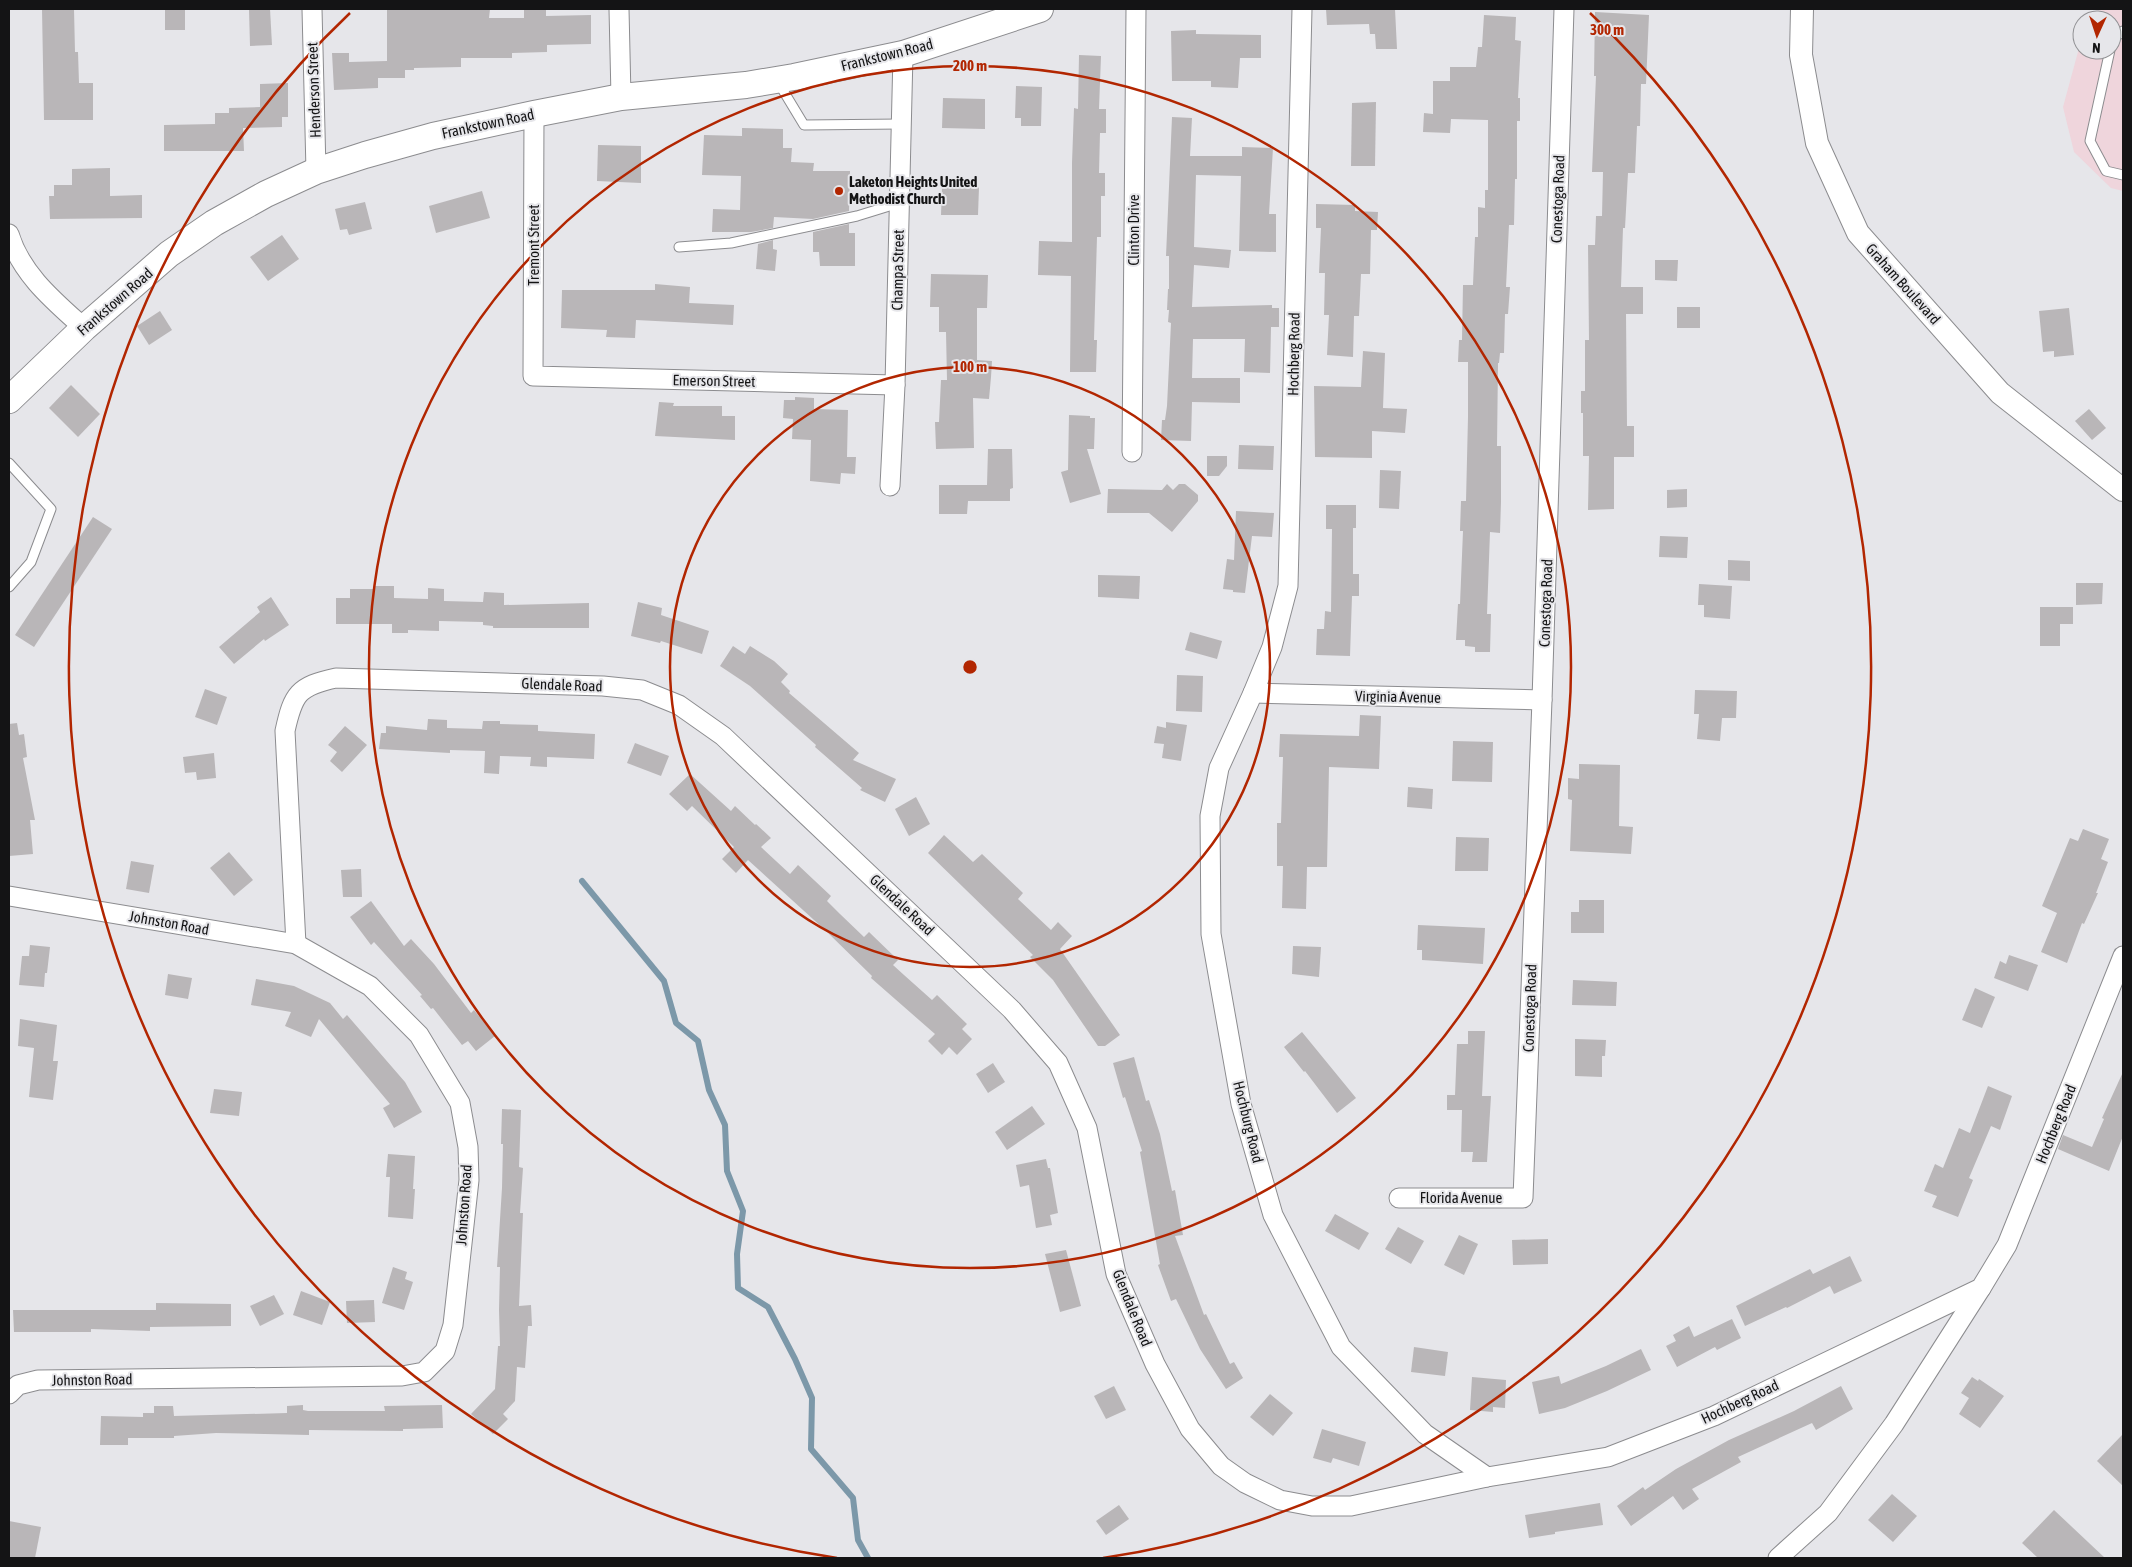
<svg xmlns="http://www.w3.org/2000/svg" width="2132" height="1567" font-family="'Asap Condensed',sans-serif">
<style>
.commercial{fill:#efd5dc}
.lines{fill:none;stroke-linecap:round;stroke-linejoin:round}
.stream{stroke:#7c98a9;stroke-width:6}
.building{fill:#b9b6b8}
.service-casing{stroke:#8c8c8f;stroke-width:11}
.minor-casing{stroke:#8c8c8f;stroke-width:21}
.tertiary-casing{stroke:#8c8c8f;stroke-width:24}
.secondary-casing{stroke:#8c8c8f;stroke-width:28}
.service{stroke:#fff;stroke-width:9}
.minor{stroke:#fff;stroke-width:19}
.tertiary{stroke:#fff;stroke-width:22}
.secondary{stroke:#fff;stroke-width:26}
.ring{fill:none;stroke:#b22601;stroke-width:2.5}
.poi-dot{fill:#b22601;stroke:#e6e6ea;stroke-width:2}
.labels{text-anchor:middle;stroke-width:4;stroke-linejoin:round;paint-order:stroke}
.street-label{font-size:15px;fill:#141415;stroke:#e6e6ea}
.poi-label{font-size:15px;font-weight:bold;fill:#141415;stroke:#e6e6ea;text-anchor:start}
.centre{fill:#b22601;stroke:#e6e6ea;stroke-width:2.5}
.ring-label{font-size:15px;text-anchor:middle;font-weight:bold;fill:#b22601;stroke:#e6e6ea;stroke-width:4;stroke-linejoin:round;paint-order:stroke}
</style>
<rect width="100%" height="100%" fill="#e6e6ea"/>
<polygon class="commercial" points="2110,9 2123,9 2123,191 2111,188 2074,152 2063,107 2082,37 2082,50 2112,50 2112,20 2087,20 2089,12"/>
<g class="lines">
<polyline class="stream" points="582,881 664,981 676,1023 698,1041 709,1090 725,1125 727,1171 743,1211 737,1254 738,1288 768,1307 795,1359 812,1398 811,1449 853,1498 858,1540 868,1558"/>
</g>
<g class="building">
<polygon points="42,9 74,9 75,52 78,52 79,83 93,83 93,120 44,120"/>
<polygon points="185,9 185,30 165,30 165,10"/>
<polygon points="249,9 270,9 272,45 250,46"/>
<polygon points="387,9 490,9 489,18 524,18 524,9 546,9 546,16 591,15 591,44 547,45 547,52 512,53 512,58 461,58 461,67 414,68 414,70 405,70 405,78 378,78 378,88 334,90 332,53 349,53 349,62 387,61"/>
<polygon points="1326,9 1395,9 1397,49 1376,49 1375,34 1370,34 1369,24 1327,25"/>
<polygon points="1595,12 1649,15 1646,84 1641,84 1640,126 1637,126 1635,173 1628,173 1625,228 1623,228 1621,287 1643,287 1643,314 1626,314 1627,426 1634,426 1634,457 1614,457 1614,509 1588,510 1589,456 1583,456 1583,413 1581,413 1581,391 1585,391 1585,340 1589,340 1588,245 1595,245 1596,216 1602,216 1603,172 1592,172 1596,76 1594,76"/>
<polygon points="1484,15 1516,17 1515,40 1521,41 1518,98 1520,98 1520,121 1517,121 1517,179 1515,179 1514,225 1509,225 1506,287 1510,287 1508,314 1505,314 1504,353 1500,353 1499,363 1498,363 1497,446 1501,446 1501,502 1500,533 1490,532 1487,614 1491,614 1490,652 1475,652 1475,647 1465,646 1465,640 1456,640 1458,604 1460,604 1463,531 1460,531 1461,501 1466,501 1468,417 1468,362 1458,362 1459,340 1462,340 1463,285 1473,285 1475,237 1478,237 1478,207 1485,208 1485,190 1488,190 1488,120 1451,119 1450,133 1423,132 1424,113 1433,114 1433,81 1450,81 1450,67 1476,67 1478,47 1482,47"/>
<polygon points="1196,30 1196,34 1261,35 1261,58 1240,58 1238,88 1211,87 1211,81 1172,81 1171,31"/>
<polygon points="1079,55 1101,56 1099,109 1106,109 1106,133 1100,133 1099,173 1105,173 1105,196 1101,196 1101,237 1097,237 1094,340 1097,340 1096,372 1070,372 1071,276 1038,275 1039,241 1072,242 1072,163 1074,108 1078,109"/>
<polygon points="288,83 288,117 282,117 282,127 243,128 244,151 164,151 164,125 215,124 215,113 229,113 229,108 260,107 260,84"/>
<polygon points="1016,86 1042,87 1041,126 1021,126 1021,118 1015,118"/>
<polygon points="943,98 985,99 985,129 942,128"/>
<polygon points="1376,102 1375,166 1351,166 1352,103"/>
<polygon points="1172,117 1192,118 1190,156 1242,156 1242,147 1273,148 1269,214 1276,214 1276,252 1239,251 1241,176 1196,175 1194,247 1231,250 1229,268 1194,265 1192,307 1272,305 1272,308 1279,308 1279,327 1271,327 1270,373 1244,372 1245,339 1193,339 1192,378 1240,378 1240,403 1192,402 1191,441 1161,440 1162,420 1165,420 1167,406 1171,323 1168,322 1169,310 1167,310 1168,289 1169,289 1169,256 1166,256"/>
<polygon points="742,128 783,129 783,148 792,148 791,162 814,163 813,171 850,171 849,211 813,219 774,217 773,228 751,232 712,232 713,209 740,210 741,176 702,175 704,135 742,136"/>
<polygon points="598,145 641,146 641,183 597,181"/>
<polygon points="110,168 110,196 142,195 142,218 50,219 49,196 54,196 54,185 72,185 72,169"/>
<polygon points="942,187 979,187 978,215 941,215"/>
<polygon points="482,191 490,218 436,233 429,206"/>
<polygon points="365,202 372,229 349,235 347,229 340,230 335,209"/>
<polygon points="1316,204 1355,205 1355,211 1378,212 1377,230 1371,230 1370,274 1361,274 1359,316 1354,316 1353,357 1327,355 1329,315 1324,315 1325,273 1319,273 1321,228 1316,228"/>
<polygon points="849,224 849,233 855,233 855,266 820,266 819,252 813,252 813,232"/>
<polygon points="282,235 299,259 268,281 250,257"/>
<polygon points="773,240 773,249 777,250 775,271 756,269 758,244"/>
<polygon points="1655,260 1678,260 1677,281 1655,280"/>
<polygon points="931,274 988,275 987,308 977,308 977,360 992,361 991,377 989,399 973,398 974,448 936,449 935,422 939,422 941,380 947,380 946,332 939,332 939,307 930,307"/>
<polygon points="655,284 690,287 689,303 734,305 733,325 636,320 635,338 606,337 607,330 561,328 562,290 655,290"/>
<rect x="1677" y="307" width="23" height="21"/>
<polygon points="2069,308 2074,355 2054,357 2054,351 2043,352 2039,311"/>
<polygon points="160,311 172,330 149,345 137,326"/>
<polygon points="1363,351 1385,353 1383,408 1407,409 1405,433 1372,431 1372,458 1315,457 1314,386 1361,387"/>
<polygon points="71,385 100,414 78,437 49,408"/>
<polygon points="795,397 814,398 814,409 848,410 847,457 856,457 855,474 841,473 840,484 810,481 811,440 792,439 793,419 783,418 784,400 795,400"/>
<polygon points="659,402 674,403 673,406 722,406 722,416 735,416 735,440 655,436"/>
<polygon points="2089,409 2106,428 2092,440 2075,421"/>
<polygon points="1069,415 1090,416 1090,418 1095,418 1094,449 1087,449 1101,494 1070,503 1061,472 1068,470"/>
<polygon points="1239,445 1274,446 1273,470 1238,469"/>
<polygon points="988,449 1012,449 1013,488 1010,489 1010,501 968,501 967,514 939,514 939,485 987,485"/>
<polygon points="1207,456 1227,456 1227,466 1219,476 1207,476"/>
<polygon points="1380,470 1401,471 1399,509 1379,508"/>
<polygon points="1167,484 1173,490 1179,484 1185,484 1198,495 1198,501 1172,532 1149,513 1107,513 1108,489 1162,490"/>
<polygon points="1687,489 1687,507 1667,508 1667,490"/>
<polygon points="1326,505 1356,505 1356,528 1353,528 1353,574 1359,574 1359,596 1352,596 1350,656 1316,655 1317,629 1324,629 1325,611 1331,612 1332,529 1326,529"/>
<polygon points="1236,511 1274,513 1272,537 1252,536 1245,593 1233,592 1233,590 1223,589 1227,559 1234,560"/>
<polygon points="93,517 112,529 34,647 15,635"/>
<polygon points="1660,536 1688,537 1687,558 1659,557"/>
<polygon points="1728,560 1750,561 1750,581 1728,580"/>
<polygon points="1098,575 1140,576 1139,599 1098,597"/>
<polygon points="2076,583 2103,583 2102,604 2076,605"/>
<polygon points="1699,584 1732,586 1730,619 1704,617 1704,605 1698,605"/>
<polygon points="374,586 394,586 394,598 428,599 428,588 444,589 444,601 483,602 484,592 504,593 504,605 589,603 589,628 493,628 493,626 483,625 483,622 439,621 439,631 408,630 408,633 392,633 392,624 336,624 336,598 350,598 350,589 374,589"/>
<polygon points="271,597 289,625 265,641 264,639 234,664 219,647 260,612 257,607"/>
<polygon points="638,602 662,608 661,615 709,631 702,654 661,641 660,643 631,636"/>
<polygon points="2040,607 2073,607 2073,624 2060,624 2060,646 2040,646"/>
<polygon points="1190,632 1222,641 1217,659 1185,650"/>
<polygon points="733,646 745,654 750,646 774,661 788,674 781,682 790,691 789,693 859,753 853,760 896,779 885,802 860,790 862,788 815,747 816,745 750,686 720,666"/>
<polygon points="1177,675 1203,676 1202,712 1176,711"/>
<polygon points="205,689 227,697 217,725 195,717"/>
<polygon points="1695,690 1737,691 1736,718 1722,718 1720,741 1697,739 1699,714 1694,714"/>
<polygon points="1360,715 1381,716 1379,769 1329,767 1327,867 1307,867 1306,909 1282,908 1283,866 1277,866 1277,823 1281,823 1283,757 1279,757 1280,734 1359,736"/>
<polygon points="428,719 447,720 447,728 482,729 483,721 500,721 500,724 538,725 538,731 595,734 594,759 547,757 547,767 530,766 531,757 500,756 499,774 484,773 485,751 450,750 450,753 379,749 381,733 386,733 386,726 427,730"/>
<polygon points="1166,722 1187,725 1181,761 1162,758 1164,744 1154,743 1157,726 1166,728"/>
<polygon points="17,723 19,735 24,734 27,757 23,758 35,820 30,820 33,854 9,856 9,724"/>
<polygon points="345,726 367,745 342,772 330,761 337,752 328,745"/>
<polygon points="1453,741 1493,742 1492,782 1452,781"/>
<polygon points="635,743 669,756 661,776 627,763"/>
<polygon points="214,753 216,778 197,780 196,772 185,773 183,757"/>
<polygon points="1579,764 1620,765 1619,826 1633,827 1631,854 1570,851 1572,800 1568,799 1568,778 1579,779"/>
<polygon points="690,774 731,811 735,806 755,825 756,824 771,838 761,847 790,874 798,865 831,896 827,901 840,914 864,937 869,932 898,960 893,965 904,975 932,1000 937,995 967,1024 962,1029 972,1039 957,1055 949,1047 942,1055 928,1041 935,1034 871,978 872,976 825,930 748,860 736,873 722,859 734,847 692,806 687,811 669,794"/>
<polygon points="1408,787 1433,789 1432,809 1407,807"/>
<polygon points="916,797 930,824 909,836 895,809"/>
<polygon points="2083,829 2109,839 2101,859 2108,862 2096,893 2098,893 2084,924 2082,923 2067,963 2041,952 2057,913 2042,906 2070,838 2078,841"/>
<polygon points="944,835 973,862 982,854 1023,893 1018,899 1051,930 1058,922 1072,936 1060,949 1120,1035 1105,1046 1098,1046 1053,980 1030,957 1033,955 928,853"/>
<polygon points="1456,837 1489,838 1488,871 1455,871"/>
<polygon points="229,852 253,880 234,896 210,868"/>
<polygon points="131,861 154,865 149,893 126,889"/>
<polygon points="361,869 362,897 343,897 341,870"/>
<polygon points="1579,900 1604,900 1604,933 1571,933 1571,912 1579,912"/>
<polygon points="371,901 404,946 411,939 434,964 471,1013 474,1010 495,1036 476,1051 468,1041 462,1045 433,1008 431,1009 420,996 422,995 374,942 371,945 350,917"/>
<polygon points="1418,925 1485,928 1483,964 1422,960 1422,950 1417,950"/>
<polygon points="30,945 50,947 47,973 45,973 44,987 19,985 22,956 29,956"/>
<polygon points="1293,946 1321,947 1319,977 1292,974"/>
<polygon points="2009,955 2038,965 2028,991 1994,978 2000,961 2006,964"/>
<polygon points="168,974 192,978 188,999 165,995"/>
<polygon points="256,979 294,986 330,1003 343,1019 347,1015 405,1082 422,1112 394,1128 383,1108 390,1104 319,1019 311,1037 285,1026 291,1012 251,1005"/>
<polygon points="1573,980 1617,982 1616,1006 1572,1005"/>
<polygon points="1975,988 1995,997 1982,1028 1962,1020"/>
<polygon points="20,1019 57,1025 53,1061 58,1061 53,1100 29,1097 34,1048 18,1046"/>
<polygon points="1468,1031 1485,1031 1482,1096 1491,1096 1487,1162 1472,1162 1473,1152 1461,1152 1462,1110 1447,1110 1447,1095 1455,1095 1457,1044 1468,1044"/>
<polygon points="1302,1032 1356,1098 1337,1113 1305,1071 1304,1072 1284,1047"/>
<polygon points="1575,1039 1606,1040 1605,1056 1602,1056 1602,1077 1575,1076"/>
<polygon points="1134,1057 1146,1101 1149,1100 1160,1134 1172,1191 1175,1190 1183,1235 1175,1236 1204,1315 1206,1314 1230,1364 1234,1362 1243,1378 1226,1389 1200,1349 1176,1299 1171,1301 1158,1265 1160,1264 1140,1152 1142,1151 1125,1097 1123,1098 1113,1063"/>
<polygon points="993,1063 1005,1082 988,1093 976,1074"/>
<polygon points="2123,1072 2123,1136 2109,1171 2058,1149 2063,1135 2092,1147 2104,1119 2102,1118"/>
<polygon points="1988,1086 2012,1096 2000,1130 1991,1126 1969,1178 1973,1180 1958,1217 1932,1207 1937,1196 1924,1191 1935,1164 1943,1168 1959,1128 1970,1133"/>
<polygon points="214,1089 242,1092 239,1116 210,1113"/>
<polygon points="1032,1106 1045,1124 1007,1150 995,1132"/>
<polygon points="502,1109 521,1110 519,1167 523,1168 520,1213 523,1213 519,1306 531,1305 532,1326 528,1326 525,1368 517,1367 515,1401 503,1414 508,1419 493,1434 471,1414 495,1389 498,1346 500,1346 499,1310 500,1267 497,1267 502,1188 503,1144 501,1144"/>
<polygon points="388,1154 415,1156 413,1189 415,1189 413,1219 388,1217 390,1177 386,1177"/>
<polygon points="1046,1159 1048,1168 1050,1168 1058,1213 1050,1215 1052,1225 1036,1228 1029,1185 1020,1187 1016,1165"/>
<polygon points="1335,1214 1369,1233 1359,1250 1325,1231"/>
<polygon points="1398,1227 1424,1241 1411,1264 1385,1249"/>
<polygon points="1459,1235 1478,1244 1464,1275 1444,1265"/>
<polygon points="1548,1239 1548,1264 1513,1265 1512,1240"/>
<polygon points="1066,1250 1081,1306 1060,1312 1045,1254"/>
<polygon points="1850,1256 1862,1281 1834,1294 1830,1286 1787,1308 1786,1307 1745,1326 1736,1306 1810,1269 1813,1274"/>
<polygon points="393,1267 407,1272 405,1279 413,1282 404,1310 382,1303"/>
<polygon points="301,1291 330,1302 322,1325 293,1315"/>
<polygon points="274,1295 284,1314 260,1326 250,1306"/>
<polygon points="374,1300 375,1322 347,1323 346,1301"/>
<polygon points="156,1303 231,1304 231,1326 150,1327 150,1331 91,1329 91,1332 14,1332 13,1310 156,1310"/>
<polygon points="1732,1319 1741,1338 1717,1350 1715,1347 1677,1367 1666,1346 1676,1341 1673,1335 1689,1326 1694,1337"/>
<polygon points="1414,1347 1448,1352 1445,1376 1411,1372"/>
<polygon points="1641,1349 1651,1370 1607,1391 1565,1408 1539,1414 1532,1382 1559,1376 1561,1384 1606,1366"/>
<polygon points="1472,1377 1506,1380 1505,1408 1493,1407 1493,1412 1470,1410"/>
<polygon points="1972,1377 1978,1381 1979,1379 2004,1396 1980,1428 1959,1414 1969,1398 1961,1393"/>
<polygon points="1114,1386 1126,1410 1106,1419 1094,1396"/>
<polygon points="1841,1386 1853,1409 1816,1430 1812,1423 1738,1457 1741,1462 1692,1489 1699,1499 1683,1510 1673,1496 1631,1526 1617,1506 1643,1487 1645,1490 1676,1469 1729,1440 1794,1411"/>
<polygon points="1270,1394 1293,1413 1273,1436 1250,1417"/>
<polygon points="303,1405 303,1410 308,1411 385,1411 384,1406 442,1405 443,1428 403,1429 403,1431 309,1430 309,1435 216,1433 174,1436 174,1438 128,1438 128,1445 100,1445 101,1416 143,1417 143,1413 154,1413 154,1406 173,1406 174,1416 287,1413 287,1406"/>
<polygon points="1322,1429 1366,1442 1359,1466 1333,1458 1331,1463 1313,1458"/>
<polygon points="2123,1434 2123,1486 2097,1461"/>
<polygon points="1892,1494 1917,1516 1893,1542 1868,1520"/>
<polygon points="1600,1503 1603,1525 1555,1532 1555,1534 1529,1538 1525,1515"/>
<polygon points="1119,1505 1129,1519 1106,1535 1096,1521"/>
<polygon points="2054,1510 2105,1558 2038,1558 2022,1543"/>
<polygon points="9,1521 41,1527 35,1558 9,1558"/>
</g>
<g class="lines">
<defs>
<g id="service">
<polyline points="2112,40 2123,31"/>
<polyline points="2110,50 2090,141 2106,171 2123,175"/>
<polyline points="778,82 804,125 901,124"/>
<polyline points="679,247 731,243 857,216 899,203"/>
<polyline points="9,463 51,509 31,562 9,587"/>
</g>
<g id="minor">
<polyline points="312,9 316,171"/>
<polyline points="619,9 621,97"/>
<polyline points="1302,9 1288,586 1272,647 1253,693 1219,768 1210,816 1211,934 1241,1104 1273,1215 1341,1347 1425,1434 1487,1477"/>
<polyline points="534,114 533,376 895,385"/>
<path d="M9 234C21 274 54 301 84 328"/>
<polyline points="1132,452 1136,9"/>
<polyline points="890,486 895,385 903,54"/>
<polyline points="1253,693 1542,700"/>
<polyline points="9,896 296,944 370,986 419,1035 460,1103 468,1147 469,1180 453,1325 445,1351 424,1372 402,1376 38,1380 18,1385 9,1394"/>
<path d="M296 944 285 731C293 694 298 686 336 678L603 686 642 690 679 705 723 736 1012 1010 1058 1063 1087 1128 1116 1274 1155 1364 1190 1429 1221 1466 1245 1483 1280 1500 1312 1506H1351L1487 1477 1608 1457 1714 1416 1981 1288 2007 1245 2123 956"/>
<polyline points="1399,1198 1523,1198 1542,700 1564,9"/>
<polyline points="1778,1558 1828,1513 1894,1424 1981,1288"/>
</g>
<polyline id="tertiary" points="1802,9 1801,55 1817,143 1858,233 2000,393 2123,490"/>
<polyline id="secondary" points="9,400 84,328 169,254 214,223 266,194 316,171 365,155 433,136 534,114 621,97 746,85 794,77 903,54 1040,9"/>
</defs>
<use href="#service" class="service-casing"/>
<use href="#minor" class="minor-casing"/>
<use href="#tertiary" class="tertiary-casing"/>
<use href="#secondary" class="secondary-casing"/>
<use href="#service" class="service"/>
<use href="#minor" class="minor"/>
<use href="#tertiary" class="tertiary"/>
<use href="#secondary" class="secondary"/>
</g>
<g class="ring">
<circle cx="970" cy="667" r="300"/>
<circle cx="970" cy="667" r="601"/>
<path d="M837 1558A901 901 0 0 1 350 13M1590 13A901 901 0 0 1 1103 1558"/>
</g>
<circle class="poi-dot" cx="839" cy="191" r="5"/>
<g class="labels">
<g class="street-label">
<text transform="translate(887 55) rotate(-14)" y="5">Frankstown Road</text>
<text transform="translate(314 90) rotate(-92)" y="5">Henderson Street</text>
<text transform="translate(488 124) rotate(-12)" y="5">Frankstown Road</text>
<text transform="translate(1558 199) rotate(-88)" y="5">Conestoga Road</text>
<text transform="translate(1134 230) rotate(-90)" y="5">Clinton Drive</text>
<text transform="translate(534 245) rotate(-90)" y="5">Tremont Street</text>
<text transform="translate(898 270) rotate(-89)" y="5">Champa Street</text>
<text transform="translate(1903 284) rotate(48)" y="5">Graham Boulevard</text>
<text transform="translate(115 302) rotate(-41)" y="5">Frankstown Road</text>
<text transform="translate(1294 354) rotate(-89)" y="5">Hochberg Road</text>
<text transform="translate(714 381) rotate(1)" y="5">Emerson Street</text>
<text transform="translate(1546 603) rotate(-88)" y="5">Conestoga Road</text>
<text transform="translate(562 685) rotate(2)" y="5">Glendale Road</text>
<text transform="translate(1398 697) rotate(1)" y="5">Virginia Avenue</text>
<text transform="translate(902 905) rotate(43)" y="5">Glendale Road</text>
<text transform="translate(169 923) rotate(10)" y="5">Johnston Road</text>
<text transform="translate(1530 1008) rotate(-88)" y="5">Conestoga Road</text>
<text transform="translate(1248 1122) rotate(76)" y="5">Hochburg Road</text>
<text transform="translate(2056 1124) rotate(-68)" y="5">Hochberg Road</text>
<text x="1461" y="1203">Florida Avenue</text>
<text transform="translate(464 1205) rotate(-86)" y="5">Johnston Road</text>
<text transform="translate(1132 1308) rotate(68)" y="5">Glendale Road</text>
<text transform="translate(92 1380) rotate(-1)" y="5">Johnston Road</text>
<text transform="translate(1740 1402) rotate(-25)" y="5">Hochberg Road</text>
</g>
<g class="poi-label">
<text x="849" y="187">Laketon Heights United<tspan x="849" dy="17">Methodist Church</tspan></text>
</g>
</g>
<circle cx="970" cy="667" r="8" class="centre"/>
<g class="ring-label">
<text x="1607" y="35">300 m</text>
<text x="970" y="71">200 m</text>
<text x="970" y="372">100 m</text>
</g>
<rect width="2132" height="1567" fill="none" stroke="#141415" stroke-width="20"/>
<g transform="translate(2097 35) rotate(183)"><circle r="24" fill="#e6e6ea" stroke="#929295"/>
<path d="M0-4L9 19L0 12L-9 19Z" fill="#b22601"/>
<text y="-8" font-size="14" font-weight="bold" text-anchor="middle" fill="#141415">N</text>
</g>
</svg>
